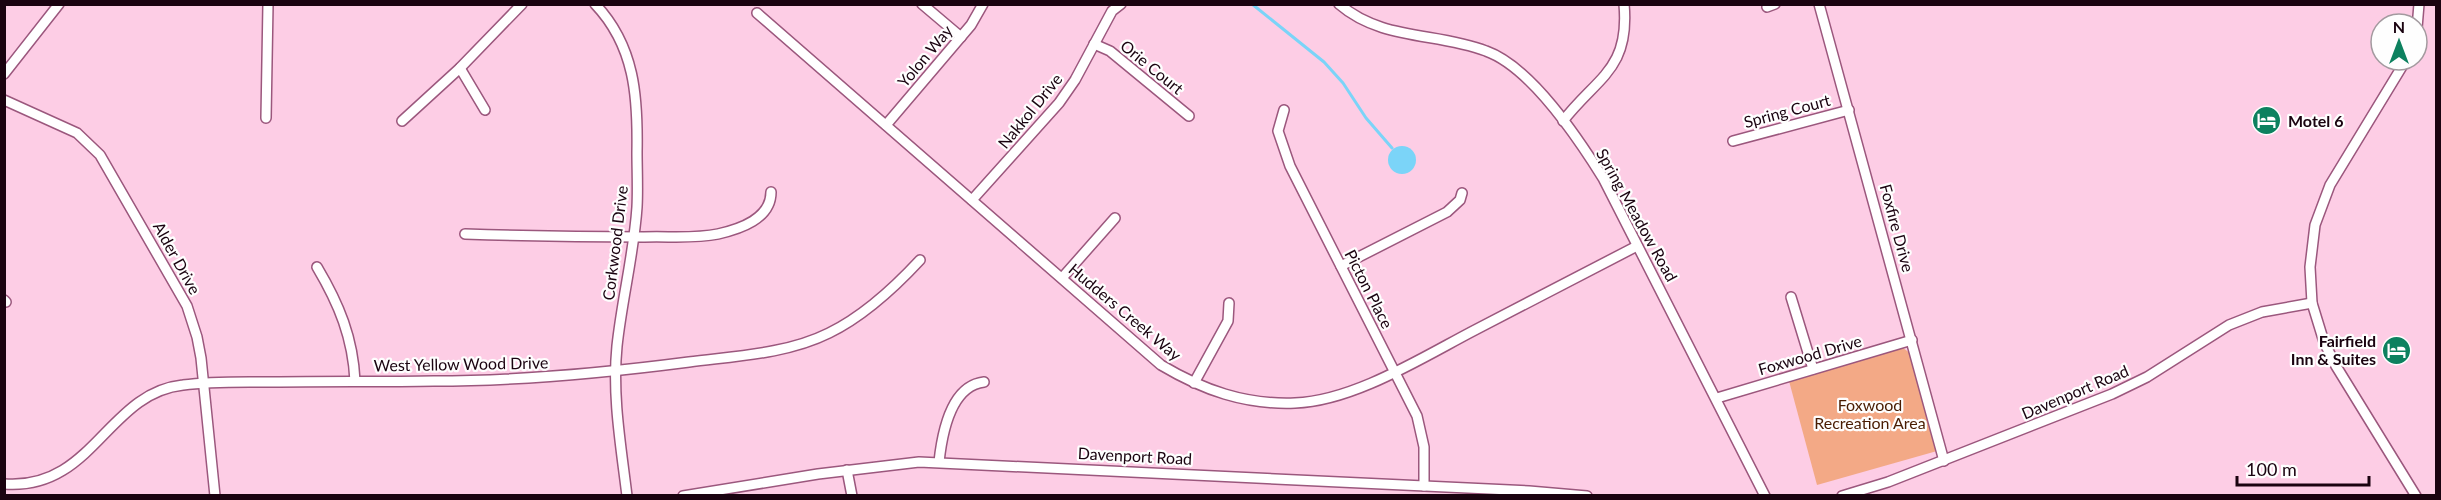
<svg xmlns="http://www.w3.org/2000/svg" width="2441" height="500" font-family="Lato,sans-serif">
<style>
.green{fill:#f3a986}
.water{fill:#7bd4f8}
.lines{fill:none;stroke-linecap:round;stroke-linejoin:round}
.stream{stroke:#7bd4f8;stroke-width:3}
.minor-casing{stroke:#9b577d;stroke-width:12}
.minor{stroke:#fff;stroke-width:9}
.labels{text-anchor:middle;stroke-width:4.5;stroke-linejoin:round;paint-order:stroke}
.street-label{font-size:16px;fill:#1a0310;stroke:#fefefe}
.poi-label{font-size:16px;font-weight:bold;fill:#1a0310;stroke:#fefefe;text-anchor:start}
.park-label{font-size:16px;fill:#491c02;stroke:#fefefe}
</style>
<rect width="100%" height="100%" fill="#fdcde5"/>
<polygon class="green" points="1903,348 1910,353 1937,451 1817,485 1789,381"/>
<circle class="water" cx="1402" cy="160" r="14"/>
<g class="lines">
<polyline class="stream" points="1252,4 1324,62 1343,83 1366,118 1392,148"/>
<defs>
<g id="minor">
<path d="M595 4C635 46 638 97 637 152 637 170 638 189 637 207 634 253 622 299 617 346 612 396 621 446 627 496"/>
<polyline points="922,4 961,37"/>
<path d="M1339 4C1382 41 1437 32 1486 51 1531 67 1578 138 1603 178L1765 496"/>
<polyline points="1819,4 1944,461"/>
<polyline points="1767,7 1775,4"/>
<path d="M757 13 1161 365C1203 390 1245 405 1295 403 1354 401 1423 357 1475 330 1529 302 1583 274 1637 246"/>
<polyline points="2417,28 2419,4"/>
<polyline points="1094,44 1110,51 1189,116"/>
<polyline points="2406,60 2330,185 2315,225 2310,267 2312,303 2324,342 2336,366 2416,496"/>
<polyline points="460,68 485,110"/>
<polyline points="4,74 59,4"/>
<polyline points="4,100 77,133 100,155 187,306 197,337 201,358 215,496"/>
<polyline points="1284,110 1278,131 1290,166 1417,416 1424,447 1424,486"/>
<polyline points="266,118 268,4"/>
<polyline points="402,121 460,68 522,4"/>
<path d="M1563 121C1597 77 1630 70 1624 4"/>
<polyline points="886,125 971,25 983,4"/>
<polyline points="1733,141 1849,110"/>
<polyline points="972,200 1059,103 1075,80 1112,11 1121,4"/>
<path d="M465 234C525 236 585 237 644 237 668 236 694 239 718 234 740 229 771 219 771 192"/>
<polyline points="1341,266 1447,212 1460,200 1462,193"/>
<path d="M317 267C339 304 353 338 355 381"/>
<polyline points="1062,278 1115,218"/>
<polyline points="1791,297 1813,369"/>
<polyline points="4,300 6,302"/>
<polyline points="1194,383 1228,321 1229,303"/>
<polyline points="1717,398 1912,340"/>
<path d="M939 462C942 434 950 386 984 382"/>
<polyline points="847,470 852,496"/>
<path d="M4 484C93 491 107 393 183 385 212 381 242 382 272 382 326 381 380 382 434 381 520 381 604 373 689 362 735 356 787 354 829 333 864 316 894 288 920 260"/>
<polyline points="683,496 818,474 919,462 1529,491 1587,496"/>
<polyline points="1842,496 1888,482 2112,394 2147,377 2229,325 2262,312 2312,303"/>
</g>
</defs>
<use href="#minor" class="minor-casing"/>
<use href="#minor" class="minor"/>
</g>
<defs>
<symbol id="hotel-disc" viewBox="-11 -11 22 22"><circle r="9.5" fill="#0d815f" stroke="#fefefe"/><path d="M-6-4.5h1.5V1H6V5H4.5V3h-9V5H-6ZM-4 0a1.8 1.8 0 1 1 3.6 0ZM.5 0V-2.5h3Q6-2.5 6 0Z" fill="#fff"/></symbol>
</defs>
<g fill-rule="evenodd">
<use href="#hotel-disc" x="2250" y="104" width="33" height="33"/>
<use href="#hotel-disc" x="2380" y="334" width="33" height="33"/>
</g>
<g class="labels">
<g class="street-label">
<text transform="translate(925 56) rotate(-50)" y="6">Yolon Way</text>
<text transform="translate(1152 67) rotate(39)" y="6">Orie Court</text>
<text transform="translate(1030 111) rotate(-51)" y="6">Nakkol Drive</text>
<text transform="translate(1787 111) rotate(-15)" y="6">Spring Court</text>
<text transform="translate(1637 215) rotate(61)" y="6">Spring Meadow Road</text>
<text transform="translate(1897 228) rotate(75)" y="6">Foxfire Drive</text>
<text transform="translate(615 243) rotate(-83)" y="6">Corkwood Drive</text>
<text transform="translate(177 258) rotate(61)" y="6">Alder Drive</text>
<text transform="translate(1369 289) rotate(63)" y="6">Picton Place</text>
<text transform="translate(1125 312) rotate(40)" y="6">Hudders Creek Way</text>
<text transform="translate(1810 355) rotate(-16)" y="6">Foxwood Drive</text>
<text transform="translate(461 364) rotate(-1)" y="6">West Yellow Wood Drive</text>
<text transform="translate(2075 392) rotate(-23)" y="6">Davenport Road</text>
<text transform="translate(1135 456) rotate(3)" y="6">Davenport Road</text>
</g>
<g class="poi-label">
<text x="2288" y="127">Motel 6</text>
<text x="2376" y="347" text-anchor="end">Fairfield<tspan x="2376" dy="18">Inn &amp; Suites</tspan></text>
</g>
<g class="park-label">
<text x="1870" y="411">Foxwood<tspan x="1870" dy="18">Recreation Area</tspan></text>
</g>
</g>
<rect width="2441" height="500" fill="none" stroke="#1a0310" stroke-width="12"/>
<g transform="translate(2399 42)"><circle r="28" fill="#fefefe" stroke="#a39a9f" stroke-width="1.5"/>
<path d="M0-4.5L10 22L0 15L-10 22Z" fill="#0d815f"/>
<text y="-9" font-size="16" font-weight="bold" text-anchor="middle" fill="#1a0310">N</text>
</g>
<path d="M2237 476v9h132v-9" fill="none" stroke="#1a0310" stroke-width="3"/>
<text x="2246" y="476" font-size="18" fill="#1a0310" stroke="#fefefe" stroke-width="4.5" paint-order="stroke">100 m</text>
</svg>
